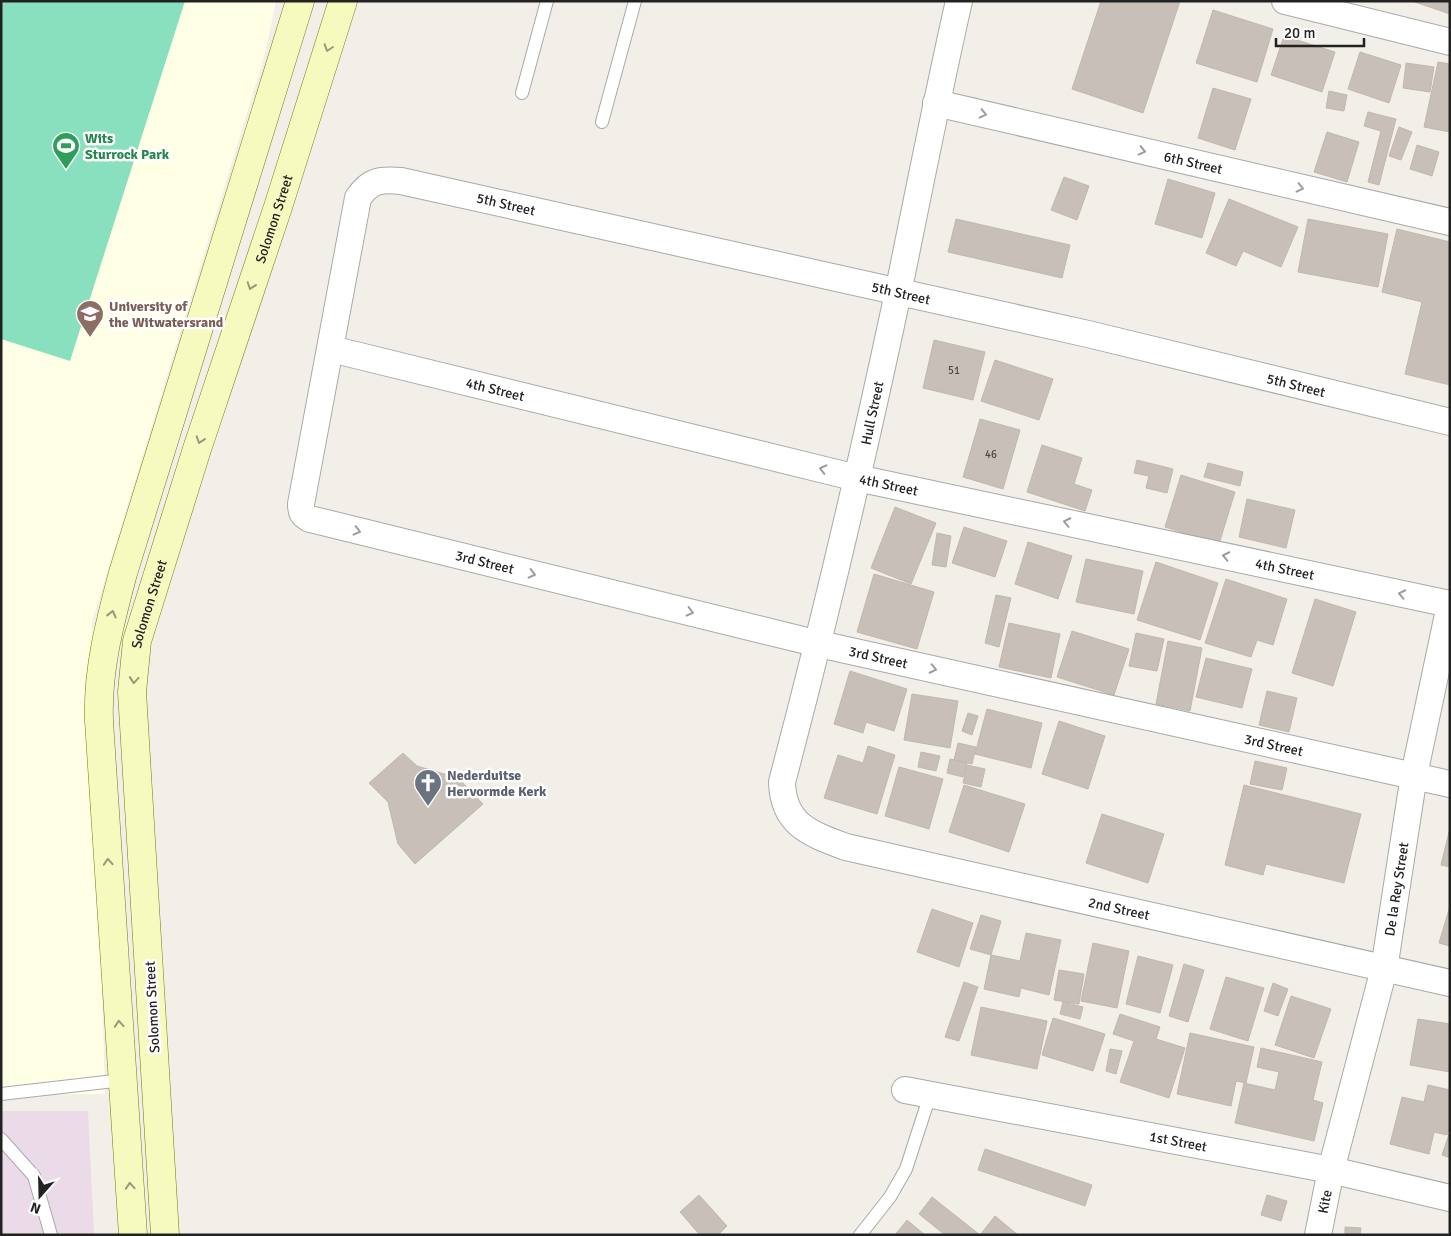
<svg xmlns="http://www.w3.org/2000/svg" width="1451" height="1236" font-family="Signika,sans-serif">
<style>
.industrial{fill:#ebdbe8}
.education{fill:#ffffe5}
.pitch{fill:#88e0be}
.building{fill:#c7bfb8;stroke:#c4b6ab}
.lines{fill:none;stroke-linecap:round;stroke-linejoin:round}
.lane-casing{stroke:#a9a9a9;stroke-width:14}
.street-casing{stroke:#a9a9a9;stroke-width:28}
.secondary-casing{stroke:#707d05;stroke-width:29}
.lane{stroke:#fff;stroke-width:12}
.street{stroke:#fff;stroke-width:26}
.secondary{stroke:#f7fabf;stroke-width:28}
.oneway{stroke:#979978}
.oneway2{stroke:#9c9c9c}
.labels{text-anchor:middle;stroke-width:5;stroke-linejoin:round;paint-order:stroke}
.number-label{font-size:11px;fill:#4b4948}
.leisure-label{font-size:14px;font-weight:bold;fill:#27864d;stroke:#fff;text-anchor:start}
.street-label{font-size:14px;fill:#222;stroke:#fff}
.education-label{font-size:14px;font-weight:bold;fill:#785e54;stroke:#fff;text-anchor:start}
.worship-label{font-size:14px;font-weight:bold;fill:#5b616d;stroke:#fff;text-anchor:start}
</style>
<rect width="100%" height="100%" fill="#f2efe9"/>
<polygon class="industrial" points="1,1111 88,1111 94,1235 1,1235"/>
<polygon class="education" points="1,1 276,1 265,54 92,622 105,1094 1,1095"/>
<polygon class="pitch" points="1,1 185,1 70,361 1,339"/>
<g class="building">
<polygon points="1101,1 1180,1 1143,113 1072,89"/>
<polygon points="1412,1 1450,1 1450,14"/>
<polygon points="1213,10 1273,29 1257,82 1196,63"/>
<polygon points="1284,36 1335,52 1322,92 1271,75"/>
<polygon points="1360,52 1401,65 1389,103 1348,89"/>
<polygon points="1438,62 1450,64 1450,132 1424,127"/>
<polygon points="1406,63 1434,67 1430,92 1403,88"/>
<polygon points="1213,88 1251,99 1235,150 1198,138"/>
<polygon points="1329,91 1347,95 1344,111 1326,108"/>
<polygon points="1368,112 1396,119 1379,185 1368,182 1381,131 1364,126"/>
<polygon points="1399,127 1412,132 1401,160 1389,156"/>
<polygon points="1327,132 1359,142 1347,182 1314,172"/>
<polygon points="1417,145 1439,152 1432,176 1410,169"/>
<polygon points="1064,177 1089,186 1077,220 1051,210"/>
<polygon points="1168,179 1215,193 1202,238 1155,224"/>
<polygon points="1229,199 1298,227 1281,267 1243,251 1236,266 1206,253"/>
<polygon points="956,219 1070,245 1062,278 948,252"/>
<polygon points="1308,219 1388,234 1378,287 1298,272"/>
<polygon points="1397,229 1450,242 1450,385 1405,374 1422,302 1382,292"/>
<polygon points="934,340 985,352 973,400 923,388"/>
<polygon points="995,360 1053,379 1039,420 981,401"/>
<polygon points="980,419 1020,430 1003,489 963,477"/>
<polygon points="1042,445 1082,458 1074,484 1092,490 1085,511 1027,492"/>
<polygon points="1137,460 1173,469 1167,493 1146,488 1149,476 1134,473"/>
<polygon points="1208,463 1243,472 1240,486 1204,477"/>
<polygon points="1181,475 1235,492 1219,544 1165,527"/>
<polygon points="1247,499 1295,510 1286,548 1239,537"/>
<polygon points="895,507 936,523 911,584 871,568"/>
<polygon points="964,527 1007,541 995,577 952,563"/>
<polygon points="937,533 951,536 946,567 932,565"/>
<polygon points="1028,542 1072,556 1058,599 1015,584"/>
<polygon points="1086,559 1143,571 1134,614 1076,602"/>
<polygon points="1156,562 1218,583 1200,640 1137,620"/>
<polygon points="874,574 934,592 917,649 857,632"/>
<polygon points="1226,579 1287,599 1273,645 1257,640 1251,657 1205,643"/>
<polygon points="996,595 1011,598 999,647 985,643"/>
<polygon points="1315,599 1356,612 1333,686 1292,673"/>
<polygon points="1009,623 1060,634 1051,678 999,667"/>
<polygon points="1072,631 1129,649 1114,695 1057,677"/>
<polygon points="1136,633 1164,639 1157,671 1129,666"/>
<polygon points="1168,641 1202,648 1190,711 1156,704"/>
<polygon points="1206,658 1252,669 1242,708 1196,697"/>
<polygon points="850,671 907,689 894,731 866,722 863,733 834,724"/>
<polygon points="1267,691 1297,698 1289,732 1259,725"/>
<polygon points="912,694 958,701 950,748 904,740"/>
<polygon points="987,709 1042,723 1031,768 975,754"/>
<polygon points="968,713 978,716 972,735 962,731"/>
<polygon points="1059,721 1105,736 1088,789 1042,774"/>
<polygon points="958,743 976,747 972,764 954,760"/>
<polygon points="868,746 895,755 877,814 824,798 838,755 863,763"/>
<polygon points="921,752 940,756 936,771 918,767"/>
<polygon points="403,753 417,766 458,778 483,804 415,864 398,844 388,802 369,783"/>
<polygon points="950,759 967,763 963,777 947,773"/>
<polygon points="1255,761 1287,768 1282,790 1250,784"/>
<polygon points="967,765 985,769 981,787 963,783"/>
<polygon points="899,767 943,779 929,829 885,816"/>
<polygon points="964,785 1025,804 1009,852 949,832"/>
<polygon points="1244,785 1361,814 1344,883 1266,864 1263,875 1225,865"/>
<polygon points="1102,814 1164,834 1148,883 1086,863"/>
<polygon points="1450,828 1450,867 1441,865"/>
<polygon points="1450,906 1450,946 1439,943"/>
<polygon points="932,909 973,923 959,967 917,952"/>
<polygon points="981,915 1001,921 991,955 970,949"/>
<polygon points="1026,933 1061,940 1049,995 1021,988 1019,997 984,989 991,955 1020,961"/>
<polygon points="1093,943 1129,951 1117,1008 1081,1001"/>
<polygon points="1138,956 1173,965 1160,1013 1126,1004"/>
<polygon points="1184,964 1204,970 1188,1022 1169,1016"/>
<polygon points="1059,970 1084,974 1079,1004 1054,1000"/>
<polygon points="1226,977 1264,988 1248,1041 1210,1029"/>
<polygon points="964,982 978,987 959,1041 945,1037"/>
<polygon points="1273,983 1288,989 1278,1016 1264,1011"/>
<polygon points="1291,996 1331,1009 1314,1058 1275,1045"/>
<polygon points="1063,1002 1083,1007 1080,1019 1060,1014"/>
<polygon points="981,1007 1047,1021 1037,1069 971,1055"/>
<polygon points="1120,1014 1160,1027 1156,1039 1185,1048 1169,1098 1120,1082 1134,1041 1113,1034"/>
<polygon points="1053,1018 1105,1034 1093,1071 1042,1055"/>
<polygon points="1418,1019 1450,1024 1450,1072 1410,1065"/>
<polygon points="1190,1033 1254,1047 1246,1083 1236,1081 1231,1106 1177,1094"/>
<polygon points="1261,1048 1322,1062 1313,1100 1323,1103 1314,1141 1235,1123 1244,1083 1275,1090 1279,1072 1257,1067"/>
<polygon points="1110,1049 1122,1051 1116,1074 1106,1071"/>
<polygon points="1428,1085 1450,1090 1450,1126 1447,1135 1434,1132 1429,1154 1390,1144 1402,1097 1424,1102"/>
<polygon points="1449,1134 1450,1135 1450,1158 1442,1155"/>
<polygon points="985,1149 1092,1185 1085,1206 978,1170"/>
<polygon points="699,1195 727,1226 718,1235 700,1235 680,1212"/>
<polygon points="1267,1195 1287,1201 1281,1221 1261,1215"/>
<polygon points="932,1197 980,1235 995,1216 1018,1235 945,1235 919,1214"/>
<polygon points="907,1220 925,1235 895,1235"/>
<polygon points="1345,1227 1361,1228 1360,1235 1345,1235"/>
</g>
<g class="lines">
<defs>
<g id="lane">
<polyline points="522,93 547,1"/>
<polyline points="602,122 635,1"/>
<polyline points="1,1094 123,1080"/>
<polyline points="1,1139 34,1176 51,1235"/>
<polyline points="860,1235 890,1197 906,1169 930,1095"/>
</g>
<g id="street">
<path id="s1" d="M959 1C937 98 918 195 898 293 863 457 825 620 782 782 783 825 811 834 846 847L1450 983"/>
<polyline points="1285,1 1450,42"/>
<path id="s2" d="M936 103 1450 222"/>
<path id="s3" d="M331 349 857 478 1450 604"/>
<path id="s4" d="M1450 422 1088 334 401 181C381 179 370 180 358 198L301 504C301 512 302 515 310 519L819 644 1450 784"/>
<path id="s5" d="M905 1090 1331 1170 1450 1198"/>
<path id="s6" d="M1318 1235 1331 1170 1384 969 1414 775 1450 605"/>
</g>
<g id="secondary">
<path d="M133 1235 99 721C97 670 110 622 123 573L300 1"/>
<path id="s7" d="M165 1235 132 692 137 641 197 449 278 207 343 1"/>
</g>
</defs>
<use href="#lane" class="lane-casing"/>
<use href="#street" class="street-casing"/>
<use href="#secondary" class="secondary-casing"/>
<use href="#lane" class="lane"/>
<use href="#street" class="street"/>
<use href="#secondary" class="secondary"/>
</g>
<defs><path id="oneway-chevron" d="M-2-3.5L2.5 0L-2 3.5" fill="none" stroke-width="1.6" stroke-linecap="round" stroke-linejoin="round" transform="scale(1.25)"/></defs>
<g class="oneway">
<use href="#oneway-chevron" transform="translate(328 48) rotate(108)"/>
<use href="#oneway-chevron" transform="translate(251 286) rotate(109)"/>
<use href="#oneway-chevron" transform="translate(200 440) rotate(109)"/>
<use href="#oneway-chevron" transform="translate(112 614) rotate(-76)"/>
<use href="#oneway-chevron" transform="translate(134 680) rotate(95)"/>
<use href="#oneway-chevron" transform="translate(108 862) rotate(-94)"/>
<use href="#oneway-chevron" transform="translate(119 1024) rotate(-94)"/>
<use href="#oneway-chevron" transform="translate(130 1186) rotate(-94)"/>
</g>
<g class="oneway2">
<use href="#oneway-chevron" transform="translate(983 114) rotate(13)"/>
<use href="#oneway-chevron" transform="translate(1142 151) rotate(13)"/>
<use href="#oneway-chevron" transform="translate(1300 188) rotate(13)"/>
<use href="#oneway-chevron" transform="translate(823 469) rotate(-166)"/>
<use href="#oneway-chevron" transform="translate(1067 522) rotate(-168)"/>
<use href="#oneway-chevron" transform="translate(357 531) rotate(14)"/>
<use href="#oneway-chevron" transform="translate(1226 556) rotate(-168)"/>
<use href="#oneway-chevron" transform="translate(532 574) rotate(14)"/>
<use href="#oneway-chevron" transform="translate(1402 594) rotate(-168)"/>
<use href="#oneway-chevron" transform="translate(690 612) rotate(14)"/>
<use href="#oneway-chevron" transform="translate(933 669) rotate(12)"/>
</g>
<defs>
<symbol id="stadium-pin" viewBox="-11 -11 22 30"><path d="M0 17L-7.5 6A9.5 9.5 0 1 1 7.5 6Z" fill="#2e9e5b" stroke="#fff"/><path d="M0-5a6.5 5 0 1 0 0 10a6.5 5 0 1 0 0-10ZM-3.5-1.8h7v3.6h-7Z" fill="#fff"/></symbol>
<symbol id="university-pin" viewBox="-11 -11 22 30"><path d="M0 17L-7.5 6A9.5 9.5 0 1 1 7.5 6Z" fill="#8d6e63" stroke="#fff"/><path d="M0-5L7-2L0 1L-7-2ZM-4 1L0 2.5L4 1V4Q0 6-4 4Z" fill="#fff"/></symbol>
<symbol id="church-pin" viewBox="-11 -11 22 30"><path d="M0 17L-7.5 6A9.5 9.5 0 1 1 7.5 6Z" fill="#6b7280" stroke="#fff"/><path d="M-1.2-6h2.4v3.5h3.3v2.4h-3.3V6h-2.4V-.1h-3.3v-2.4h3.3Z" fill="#fff"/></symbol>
</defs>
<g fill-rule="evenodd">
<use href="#stadium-pin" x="50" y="130" width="32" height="43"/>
<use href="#university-pin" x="74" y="298" width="32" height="43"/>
<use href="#church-pin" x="412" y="767" width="32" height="43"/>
</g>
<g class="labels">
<g class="number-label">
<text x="954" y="374">51</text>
<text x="991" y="458">46</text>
</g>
<g class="leisure-label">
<text x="85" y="143">Wits<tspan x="85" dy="16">Sturrock Park</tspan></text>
</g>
<g class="street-label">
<text dy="5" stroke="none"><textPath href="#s2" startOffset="264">6th Street</textPath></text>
<text transform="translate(506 204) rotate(13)" y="5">5th Street</text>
<text dy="5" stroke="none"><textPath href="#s7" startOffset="1039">Solomon Street</textPath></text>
<text transform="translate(901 293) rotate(13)" y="5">5th Street</text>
<text transform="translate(1296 385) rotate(14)" y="5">5th Street</text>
<text dy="5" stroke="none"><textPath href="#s3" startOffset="169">4th Street</textPath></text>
<text transform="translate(872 413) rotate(-78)" y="5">Hull Street</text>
<text dy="5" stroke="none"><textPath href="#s3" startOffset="574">4th Street</textPath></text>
<text dy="5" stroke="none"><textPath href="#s4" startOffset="1636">3rd Street</textPath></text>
<text dy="5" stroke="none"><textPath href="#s3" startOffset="979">4th Street</textPath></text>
<text dy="5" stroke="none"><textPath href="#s7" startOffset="634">Solomon Street</textPath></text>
<text dy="5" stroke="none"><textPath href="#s4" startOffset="2041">3rd Street</textPath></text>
<text dy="5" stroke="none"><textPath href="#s4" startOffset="2446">3rd Street</textPath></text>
<text dy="5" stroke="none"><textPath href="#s6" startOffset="355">De la Rey Street</textPath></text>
<text dy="5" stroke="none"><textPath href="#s1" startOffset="1180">2nd Street</textPath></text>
<text transform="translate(152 1007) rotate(-93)" y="5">Solomon Street</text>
<text dy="5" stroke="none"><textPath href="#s5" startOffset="278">1st Street</textPath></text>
<text dy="5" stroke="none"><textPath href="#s6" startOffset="34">Kite</textPath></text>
</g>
<g class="education-label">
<text x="109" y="311">University of<tspan x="109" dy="16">the Witwatersrand</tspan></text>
</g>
<g class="worship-label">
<text x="447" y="780">Nederduitse<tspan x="447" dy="16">Hervormde Kerk</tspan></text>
</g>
</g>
<rect width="1451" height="1236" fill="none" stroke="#222222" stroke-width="5"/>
<g transform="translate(40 1196) rotate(200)" stroke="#ffffff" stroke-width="4" paint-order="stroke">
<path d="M0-4L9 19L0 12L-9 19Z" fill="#222222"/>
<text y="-8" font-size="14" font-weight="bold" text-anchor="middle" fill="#222222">N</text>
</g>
<path d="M1276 38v8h88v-8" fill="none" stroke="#222222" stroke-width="2.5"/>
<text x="1284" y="38" font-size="15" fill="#222222" stroke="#ffffff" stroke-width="4" paint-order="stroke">20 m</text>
</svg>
